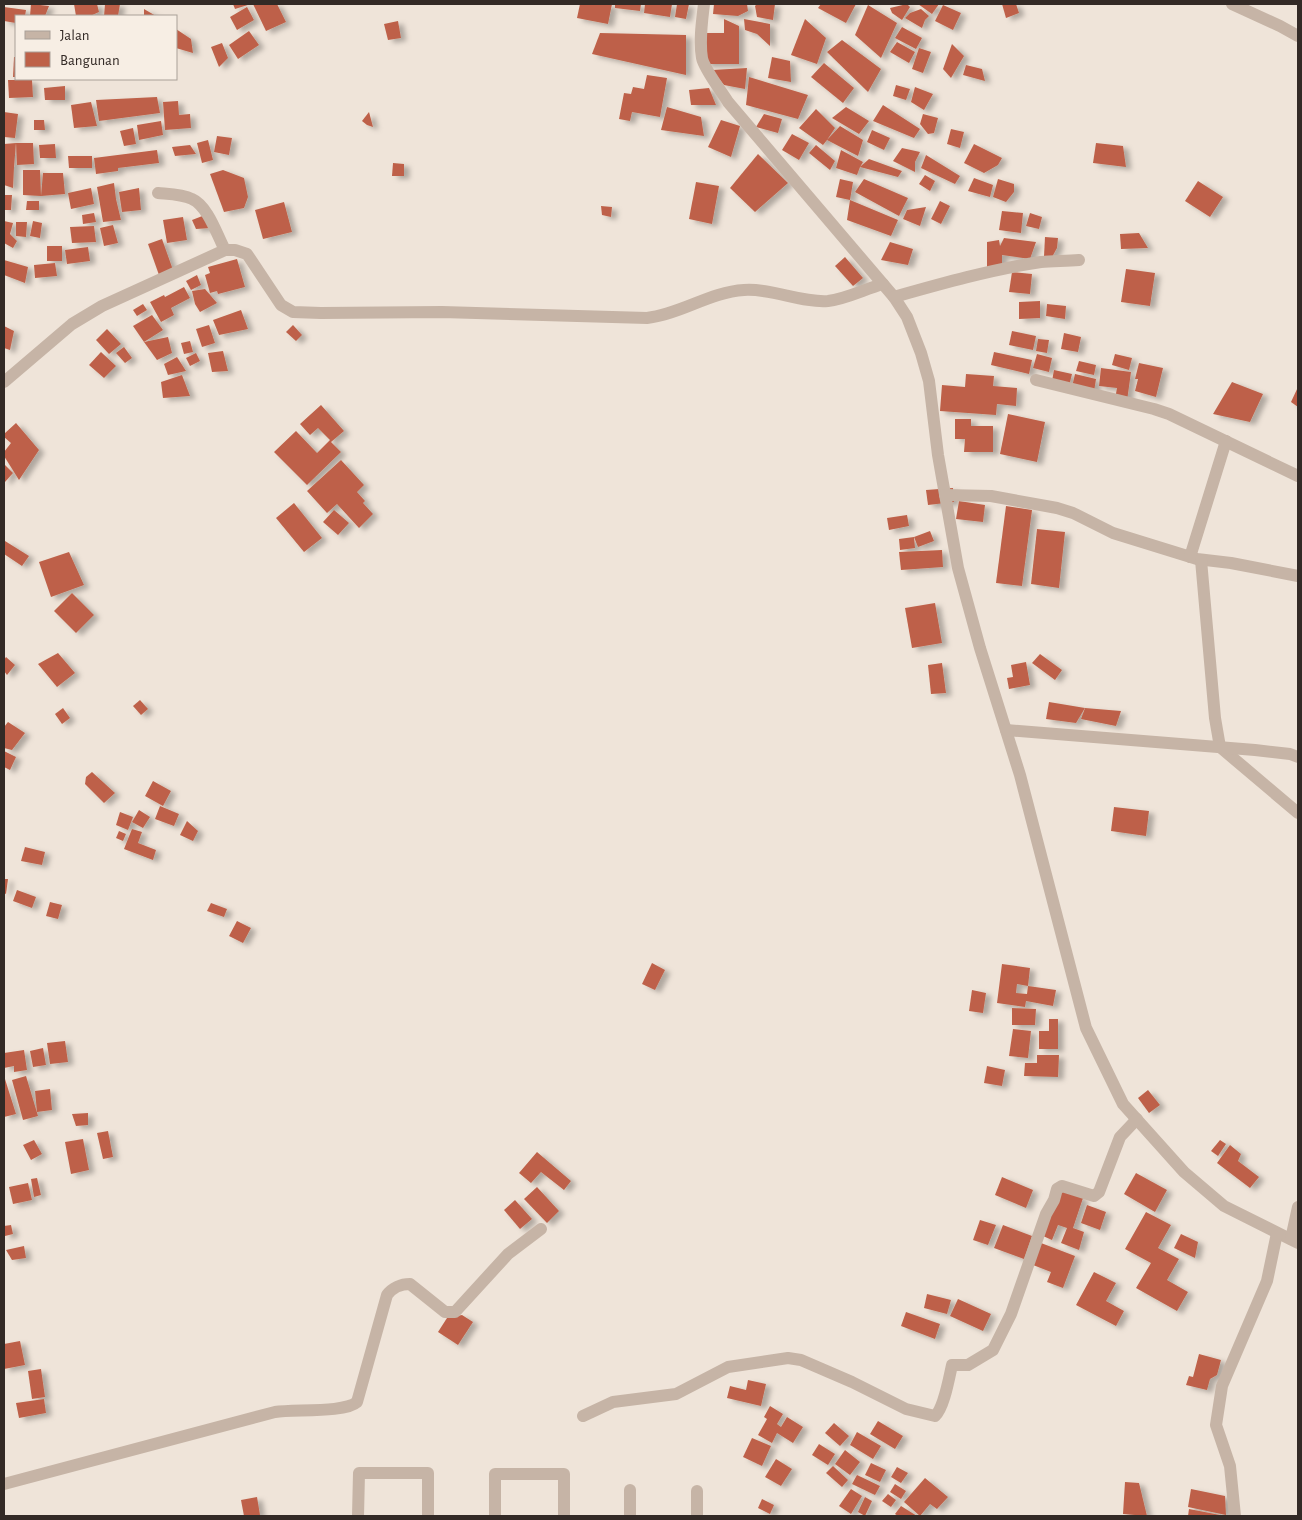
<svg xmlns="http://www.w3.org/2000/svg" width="1302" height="1520" font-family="'Alegreya Sans',sans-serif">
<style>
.building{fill:#be6148;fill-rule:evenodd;filter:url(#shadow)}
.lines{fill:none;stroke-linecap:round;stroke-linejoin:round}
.minor{stroke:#c6b4a6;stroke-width:12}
</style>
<defs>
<filter id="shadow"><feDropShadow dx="5.5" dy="3" stdDeviation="2.5" flood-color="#0004"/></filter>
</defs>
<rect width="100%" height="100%" fill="#efe4d9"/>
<g class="building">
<polygon points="31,4 49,6 45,16 30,16"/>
<polygon points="74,4 97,4 99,12 90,16 76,16"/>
<polygon points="105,4 120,4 118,16 104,16"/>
<polygon points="233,4 251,4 235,9"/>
<polygon points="253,4 277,4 286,22 266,31"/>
<polygon points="580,4 612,4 608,24 577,18"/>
<polygon points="615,4 641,4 640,11 615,8"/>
<polygon points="645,4 672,4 670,17 644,13"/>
<polygon points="677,4 689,4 686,19 675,17"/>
<polygon points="714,4 747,4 748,11 738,16 713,14"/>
<polygon points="757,4 775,4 773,20 757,17 755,6"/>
<polygon points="821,4 856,4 846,23 818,8"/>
<polygon points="907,4 910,7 902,20 892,13 890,8"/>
<polygon points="918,4 939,4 932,14"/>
<polygon points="1002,4 1016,4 1019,13 1006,18"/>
<polygon points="868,5 897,23 881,58 855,35"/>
<polygon points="943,5 961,13 953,30 935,21"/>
<polygon points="4,7 26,10 25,16 16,16 16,23 4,21"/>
<polygon points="247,7 254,20 237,30 230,17"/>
<polygon points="144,9 156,16 144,16"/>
<polygon points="921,9 929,16 925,20 922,28 905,18 910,13"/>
<polygon points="724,19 739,26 739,64 705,64 705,33 724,33"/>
<polygon points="744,19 770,24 770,46 757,34 745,30"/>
<polygon points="805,19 826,38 817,64 791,55"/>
<polygon points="398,21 401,38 388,40 384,24"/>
<polygon points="902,27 922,38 916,49 895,38"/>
<polygon points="176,29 191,39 193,53 176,48"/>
<polygon points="249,31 259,45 238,59 229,45"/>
<polygon points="600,33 686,35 686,75 592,54"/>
<polygon points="842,40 881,69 868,92 827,52"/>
<polygon points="897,42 915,52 909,63 890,52"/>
<polygon points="222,43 228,58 219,67 211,47"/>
<polygon points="952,44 964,56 951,78 943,69"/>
<polygon points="919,48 931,52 923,73 912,69"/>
<polygon points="14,57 16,57 16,77 13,77"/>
<polygon points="772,57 790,61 791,82 768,78"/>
<polygon points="824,63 854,88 843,103 811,77"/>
<polygon points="966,65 982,69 985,81 963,75"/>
<polygon points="747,68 745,89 724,85 712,70"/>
<polygon points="647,75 667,78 660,117 632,112 630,121 619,119 624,93 631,94 633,87 644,89"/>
<polygon points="749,77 808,95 798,119 746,105"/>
<polygon points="8,80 32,80 33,97 9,98"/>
<polygon points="896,85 910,89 906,100 893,96"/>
<polygon points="65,86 65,100 45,100 44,88"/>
<polygon points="915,87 933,94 924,110 911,102"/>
<polygon points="709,88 716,105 691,105 689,90"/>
<polygon points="157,97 160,113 99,121 96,100"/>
<polygon points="178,101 179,115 190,114 191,128 165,130 163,102"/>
<polygon points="91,102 97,126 74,128 71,105"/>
<polygon points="883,105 920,129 914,138 873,121"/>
<polygon points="667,107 701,117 704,136 661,130"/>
<polygon points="846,107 869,121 859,134 832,118"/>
<polygon points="816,109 835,128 827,140 840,126 863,140 858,156 827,140 823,145 799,128"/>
<polygon points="4,112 18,114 15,138 4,137"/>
<polygon points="369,112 373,127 367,125 362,121"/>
<polygon points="764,114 782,119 778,133 756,127"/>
<polygon points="923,114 938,118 934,133 928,134 920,124"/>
<polygon points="34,120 44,120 45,130 34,130"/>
<polygon points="721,120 740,126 731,157 708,147"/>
<polygon points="161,121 163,135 139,140 137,125"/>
<polygon points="133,128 136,144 124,146 120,131"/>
<polygon points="951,129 964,132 960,148 947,144"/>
<polygon points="872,130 890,138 884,150 867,142"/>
<polygon points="792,134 809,143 799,160 782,150"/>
<polygon points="217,136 232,138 229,155 214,152"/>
<polygon points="208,140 213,160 202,163 197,143"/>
<polygon points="16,143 14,167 13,188 4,185 4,144 16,143 33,143 34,164 17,165"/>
<polygon points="1096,143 1123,146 1126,167 1093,163"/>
<polygon points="55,144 56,158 40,158 39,145"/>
<polygon points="974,144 1002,158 998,165 984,173 964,163"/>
<polygon points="190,145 196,154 175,156 172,147"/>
<polygon points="816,145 835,161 830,170 809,153"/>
<polygon points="902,148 920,152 915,162 915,172 893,161"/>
<polygon points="157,150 159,163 118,168 118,171 96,174 94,158"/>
<polygon points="841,150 863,162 860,167 869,159 902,171 898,177 860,167 857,175 836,168"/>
<polygon points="758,154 788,183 755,212 730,188"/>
<polygon points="926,155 960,176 955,184 921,168"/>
<polygon points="68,156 92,156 92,168 69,168"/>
<polygon points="393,163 404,164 404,176 392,176"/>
<polygon points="23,170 40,170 41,196 43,173 63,173 65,194 41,196 23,195"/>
<polygon points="223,170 244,178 248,197 244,208 224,212 210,174"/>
<polygon points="925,175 935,181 930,191 919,184"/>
<polygon points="974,178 993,185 990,197 968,191"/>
<polygon points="840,179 853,182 850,200 898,220 891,236 847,220 850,200 836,197"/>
<polygon points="864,179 908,198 899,216 855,192"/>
<polygon points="998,179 1014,184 1014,192 1006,202 993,197"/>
<polygon points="1198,181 1223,197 1210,217 1185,201"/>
<polygon points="696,182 719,186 712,224 689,219"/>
<polygon points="114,183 116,199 121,220 103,222 97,187"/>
<polygon points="91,188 94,204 71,209 68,193"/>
<polygon points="139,188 141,210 122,212 119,192"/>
<polygon points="4,195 12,195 11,210 4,210"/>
<polygon points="27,201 39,201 39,210 26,210"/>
<polygon points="940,201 950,206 941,224 931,219"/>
<polygon points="284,202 292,232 263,239 255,210"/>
<polygon points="601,206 612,207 611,217 602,215"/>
<polygon points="926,207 920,226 903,219 907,210"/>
<polygon points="1002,211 1023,213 1021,233 999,230"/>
<polygon points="94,213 96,222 83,224 82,215"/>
<polygon points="1030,213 1042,217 1039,229 1026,226"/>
<polygon points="205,215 210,228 196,229 192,220"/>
<polygon points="183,217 187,240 167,243 163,220"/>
<polygon points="4,221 13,223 10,234 17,241 13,248 4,243"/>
<polygon points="33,221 42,223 40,238 30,236"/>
<polygon points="16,222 27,222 26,237 16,236"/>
<polygon points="113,225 118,243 104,246 100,228"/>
<polygon points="94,226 96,242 72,243 70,227"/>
<polygon points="1139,233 1148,248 1121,249 1120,234"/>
<polygon points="1045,237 1058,238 1057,248 1052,257 1044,256"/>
<polygon points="1004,238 1036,242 1030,259 1002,255 1002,267 987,268 987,242 999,240 1000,246"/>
<polygon points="162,239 173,270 159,275 148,244"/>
<polygon points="890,242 913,249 908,265 881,260"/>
<rect x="47" y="246" width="15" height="15"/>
<polygon points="88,247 90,261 67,264 65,250"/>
<polygon points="845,257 863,278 853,286 835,266"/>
<polygon points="237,259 245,287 218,294 217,291 210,293 205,275 210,273 208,267"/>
<polygon points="4,260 28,267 25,283 4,275"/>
<polygon points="55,263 57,276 35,278 34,265"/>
<polygon points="1126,269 1155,273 1150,306 1121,302"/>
<polygon points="1012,272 1032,274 1030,294 1009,292"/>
<polygon points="197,275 201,285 191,290 186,281"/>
<polygon points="184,287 190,298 171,308 174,315 161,322 150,302 164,295 165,297"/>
<polygon points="205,289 217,303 200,312 195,304 192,291"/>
<polygon points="1040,301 1040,318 1019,319 1019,302"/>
<polygon points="143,304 147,310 137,316 133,310"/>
<polygon points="1047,304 1066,306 1065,319 1046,316"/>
<polygon points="241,310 248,329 219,335 213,320"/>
<polygon points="152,315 163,330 144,342 133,326"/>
<polygon points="209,325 215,343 202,347 196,329"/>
<polygon points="293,325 302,335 296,341 286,332"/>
<polygon points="4,326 14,331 10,350 4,348"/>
<polygon points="107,329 121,344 109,354 96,340"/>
<polygon points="1012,331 1036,336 1033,350 1009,345"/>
<polygon points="1064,333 1081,337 1078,352 1061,349"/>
<polygon points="168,337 172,353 157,360 144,342"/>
<polygon points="1038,339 1049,340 1047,353 1036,351"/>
<polygon points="190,341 193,352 184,354 181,343"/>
<polygon points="124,347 132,358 125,363 116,353"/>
<polygon points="223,351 228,371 212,372 208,353"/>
<polygon points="101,352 116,366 104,378 89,365"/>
<polygon points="994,352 1032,360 1029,374 991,365"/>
<polygon points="196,353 200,361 190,366 186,358"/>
<polygon points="1037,354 1052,358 1049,372 1033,368"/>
<polygon points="1115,354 1132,358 1129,370 1112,365"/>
<polygon points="177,357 186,371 168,375 164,364"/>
<polygon points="1079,361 1096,365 1094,375 1076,371"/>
<polygon points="1139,363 1163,368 1156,397 1135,391 1138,379 1135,379"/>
<polygon points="1101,368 1131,372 1127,401 1115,399 1117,388 1099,386"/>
<polygon points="1054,370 1072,374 1069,386 1052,381"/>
<polygon points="966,374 994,376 993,386 1017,388 1016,406 997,404 996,415 940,411 942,385 965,387"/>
<polygon points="1075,374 1096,379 1094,392 1072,387"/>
<polygon points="182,375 190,396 163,398 161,382"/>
<polygon points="1232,382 1263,394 1250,422 1213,414"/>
<polygon points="1298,387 1298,407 1291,402"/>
<polygon points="321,405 344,431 331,442 341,452 307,485 274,452 296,431 317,453 330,440 318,428 310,435 300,424"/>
<polygon points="1008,414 1045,422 1037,462 1000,454"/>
<polygon points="955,419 971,419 971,426 993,426 993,452 964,452 965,439 955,439"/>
<polygon points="16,423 39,450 19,480 4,456 4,452 11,443 4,437 4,434"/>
<polygon points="341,460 364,485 357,492 365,501 363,503 373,514 359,528 337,504 327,513 307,491"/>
<polygon points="4,464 13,473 5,482 4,482"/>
<polygon points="953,488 954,502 928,505 926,490"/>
<polygon points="959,501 985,505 983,522 956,519"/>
<polygon points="294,503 322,538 304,552 276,518"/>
<polygon points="1006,506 1032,510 1022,586 996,583"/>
<polygon points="334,510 349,523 338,535 323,522"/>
<polygon points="907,515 909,526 889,530 887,518"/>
<polygon points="1037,529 1065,532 1059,588 1031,584"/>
<polygon points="930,531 934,541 918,547 914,537"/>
<polygon points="914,537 915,548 900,550 899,539"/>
<polygon points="5,541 29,556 22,566 4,554"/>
<polygon points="942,550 943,567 901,570 899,552"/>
<polygon points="69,552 84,585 51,597 39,562"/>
<polygon points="72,593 94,615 76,633 54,611"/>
<polygon points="935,603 942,643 912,648 905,608"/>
<polygon points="58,653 75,673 57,687 38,664"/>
<polygon points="1040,654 1062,670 1055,680 1032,663"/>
<polygon points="6,657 15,665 7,675 4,671 4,660"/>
<polygon points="1026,662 1030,685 1009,689 1007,678 1013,677 1011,665"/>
<polygon points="942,663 946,693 931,694 928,665"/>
<polygon points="140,700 148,709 141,715 133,706"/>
<polygon points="1049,702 1085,708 1076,723 1046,719"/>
<polygon points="63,708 70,718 62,724 55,714"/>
<polygon points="1085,708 1121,711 1116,726 1081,719"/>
<polygon points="8,722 25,733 12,750 4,748 4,727"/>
<polygon points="4,751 16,757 10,770 4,767"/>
<polygon points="92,772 115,793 104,803 85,784 86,777"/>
<polygon points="153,781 171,791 163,806 145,796"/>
<polygon points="160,806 179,814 174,826 155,819"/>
<polygon points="1114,807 1149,811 1146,836 1111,831"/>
<polygon points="139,810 150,817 143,828 132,822"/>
<polygon points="120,812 133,817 128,830 116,825"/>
<polygon points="187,821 198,831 193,841 180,835"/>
<polygon points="132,829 142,832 138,843 156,850 153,860 124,849"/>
<polygon points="119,831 126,834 123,841 116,838"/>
<polygon points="25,847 45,852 42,865 21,861"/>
<polygon points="4,879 8,879 6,894 4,893"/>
<polygon points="17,890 36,897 32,908 13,901"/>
<polygon points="50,902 62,905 58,919 46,916"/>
<polygon points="211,903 227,909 224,917 207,911"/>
<polygon points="237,921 251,928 243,943 229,936"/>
<polygon points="652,963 665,970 655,990 642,984"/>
<path d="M1002 964 1030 968 1028 986 1056 990 1053 1006 1026 1001 1025 1007 997 1003ZM1017 984 1028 986 1027 994 1016 993Z"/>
<polygon points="972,990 986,993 983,1013 969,1011"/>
<polygon points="1012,1008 1036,1009 1035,1025 1012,1025"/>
<polygon points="1049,1019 1058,1019 1058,1049 1039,1049 1039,1031 1049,1031"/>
<polygon points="1013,1029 1031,1031 1028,1058 1009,1056"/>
<polygon points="65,1041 68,1062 50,1064 47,1043"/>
<polygon points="43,1048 46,1065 33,1067 30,1051"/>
<polygon points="24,1050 27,1070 14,1072 14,1066 4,1068 4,1053"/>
<polygon points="1037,1055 1059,1055 1058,1077 1024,1076 1025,1063 1037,1063"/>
<polygon points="987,1066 1005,1070 1002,1086 984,1083"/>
<polygon points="26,1076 38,1116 23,1120 12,1080"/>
<polygon points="4,1079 5,1079 16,1114 4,1117"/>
<polygon points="50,1089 52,1110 37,1112 35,1091"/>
<polygon points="1148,1090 1160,1105 1149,1113 1138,1098"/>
<polygon points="88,1113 88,1125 76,1126 72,1114"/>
<polygon points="108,1131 113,1157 103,1159 97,1133"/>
<polygon points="83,1139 89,1170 71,1174 65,1142"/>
<polygon points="34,1140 42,1154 31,1160 23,1145"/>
<polygon points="1220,1140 1226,1144 1218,1156 1211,1151"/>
<polygon points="1230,1145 1241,1154 1238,1161 1259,1177 1250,1188 1217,1163"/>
<polygon points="537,1152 571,1181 564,1190 541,1172 531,1183 519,1173"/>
<polygon points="1136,1173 1167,1190 1155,1212 1124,1194"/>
<polygon points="1002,1177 1033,1190 1026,1208 995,1195"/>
<polygon points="37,1178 41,1195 34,1197 31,1179"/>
<polygon points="28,1183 32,1200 13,1204 9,1187"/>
<polygon points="537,1187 559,1211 547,1223 524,1199"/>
<polygon points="1062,1189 1083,1198 1073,1228 1084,1232 1079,1250 1061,1243 1067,1228 1058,1225 1052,1240 1043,1236"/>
<polygon points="515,1200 532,1219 520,1229 504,1210"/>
<polygon points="1087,1205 1106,1212 1100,1230 1081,1223"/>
<polygon points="1146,1212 1171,1225 1158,1248 1179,1259 1167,1280 1188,1292 1177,1311 1136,1288 1151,1263 1125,1249"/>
<polygon points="980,1220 996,1225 988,1245 973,1240"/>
<polygon points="11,1225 13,1234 5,1236 4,1226"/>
<polygon points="1003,1225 1032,1236 1024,1259 994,1248"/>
<polygon points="1181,1234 1198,1242 1195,1258 1174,1248"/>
<polygon points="1041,1243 1075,1256 1063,1288 1047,1282 1051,1272 1033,1265"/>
<polygon points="24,1246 26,1258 12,1260 6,1250"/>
<polygon points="1094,1272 1116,1283 1106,1301 1124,1311 1116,1326 1076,1305"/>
<polygon points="927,1294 951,1300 947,1314 924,1308"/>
<polygon points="958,1299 991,1314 983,1331 950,1316"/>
<polygon points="906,1312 940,1324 935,1339 901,1326"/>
<polygon points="462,1315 473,1322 458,1345 438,1332 447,1318"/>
<polygon points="20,1341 25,1365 4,1369 4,1344"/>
<polygon points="1199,1354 1221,1360 1217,1375 1210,1379 1207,1390 1186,1385 1189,1376 1193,1377"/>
<polygon points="41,1369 45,1397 32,1399 28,1371"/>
<polygon points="748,1380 766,1384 761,1406 727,1398 730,1386 746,1390"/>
<polygon points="44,1399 46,1413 19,1418 16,1403"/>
<polygon points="770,1406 783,1414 777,1424 781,1427 787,1417 803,1427 793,1443 777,1433 772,1443 758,1435 767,1419 764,1417"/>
<polygon points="878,1421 903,1436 895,1449 870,1434"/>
<polygon points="834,1423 849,1436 840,1446 825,1433"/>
<polygon points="857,1432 881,1446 873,1459 850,1445"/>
<polygon points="752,1438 771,1446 762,1466 743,1457"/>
<polygon points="819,1444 835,1454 828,1465 812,1455"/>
<polygon points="845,1450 860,1462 850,1475 835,1464"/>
<polygon points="776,1459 792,1469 781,1486 765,1477"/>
<polygon points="871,1463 886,1470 880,1482 865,1475"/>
<polygon points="833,1466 848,1480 842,1487 826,1473"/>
<polygon points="897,1467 908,1473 901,1483 891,1477"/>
<polygon points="857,1475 880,1486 875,1495 852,1484"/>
<polygon points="925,1478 948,1497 937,1509 930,1504 920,1516 904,1502"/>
<polygon points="1125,1482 1139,1483 1147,1516 1123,1514"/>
<polygon points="895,1484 906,1491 901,1499 890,1492"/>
<polygon points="851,1489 862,1496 851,1514 839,1506"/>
<polygon points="1191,1489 1225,1496 1226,1515 1188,1507"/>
<polygon points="888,1494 896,1500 891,1507 882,1501"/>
<polygon points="257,1497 260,1515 244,1516 241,1500"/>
<polygon points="865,1497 872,1501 865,1516 858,1512"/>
<polygon points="762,1499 774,1505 770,1514 758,1508"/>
<polygon points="901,1506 917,1516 898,1516 895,1514"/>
<polygon points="1189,1509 1220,1515 1220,1516 1188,1516"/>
</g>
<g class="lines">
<g class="minor">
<path d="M704 4C702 21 699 41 702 58 704 69 722 92 728 102L894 297 907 317 921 353 929 381 938 455 958 568 980 648 1020 775 1086 1028 1123 1104 1184 1172 1224 1206 1298 1243"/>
<polyline points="1232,4 1280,26 1298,36"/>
<path d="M158 193C169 194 182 194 192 199 208 206 217 235 225 250H235L247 254 281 305 293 312 321 313 442 312 647 318C681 314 710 292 744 290 771 288 802 303 828 301 846 299 865 289 883 284"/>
<path d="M894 297C940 284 993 269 1041 262 1053 261 1066 261 1079 260"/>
<polyline points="1036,380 1154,409 1169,414 1298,476"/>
<polyline points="4,382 72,324 102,306 225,250"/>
<polyline points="945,495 991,496 1057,508 1073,513 1113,533 1197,559 1231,563 1298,576"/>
<polyline points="1190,557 1226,441"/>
<polyline points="1201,560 1215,718 1220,747 1298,813"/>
<polyline points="1006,730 1255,750 1290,754 1298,757"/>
<polyline points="1291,1239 1298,1207"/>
<path d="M583 1416 613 1402 676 1394 728 1367 788 1358 801 1360 852 1382 906 1409 935 1416C944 1408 949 1378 952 1365H968L993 1350 1011 1314 1046 1214 1054 1200 1057 1189 1062 1186 1094 1196 1099 1192 1120 1137 1137 1119"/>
<path d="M4 1484 275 1412C294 1409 345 1413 357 1402L387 1295C392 1288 401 1284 410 1284L445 1312H455L508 1254 541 1229"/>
<polyline points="358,1516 359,1473 428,1473 428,1516"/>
<polyline points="495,1516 495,1474 564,1474 564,1516"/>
<polyline points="630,1516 630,1490"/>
<polyline points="697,1516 697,1491"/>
<polyline points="1235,1516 1230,1466 1216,1425 1222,1386 1267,1281 1277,1233"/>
</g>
</g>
<rect width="1302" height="1520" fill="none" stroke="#332a26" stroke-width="10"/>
<rect x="15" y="15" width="162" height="65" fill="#f7eee4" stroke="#a9a098"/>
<rect x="25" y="31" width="25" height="8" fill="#c6b4a6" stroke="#a9a098"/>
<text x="60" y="40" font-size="15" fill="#332a26">Jalan</text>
<rect x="25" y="52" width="25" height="15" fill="#be6148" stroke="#a9a098"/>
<text x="60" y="65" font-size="15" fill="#332a26">Bangunan</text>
</svg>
